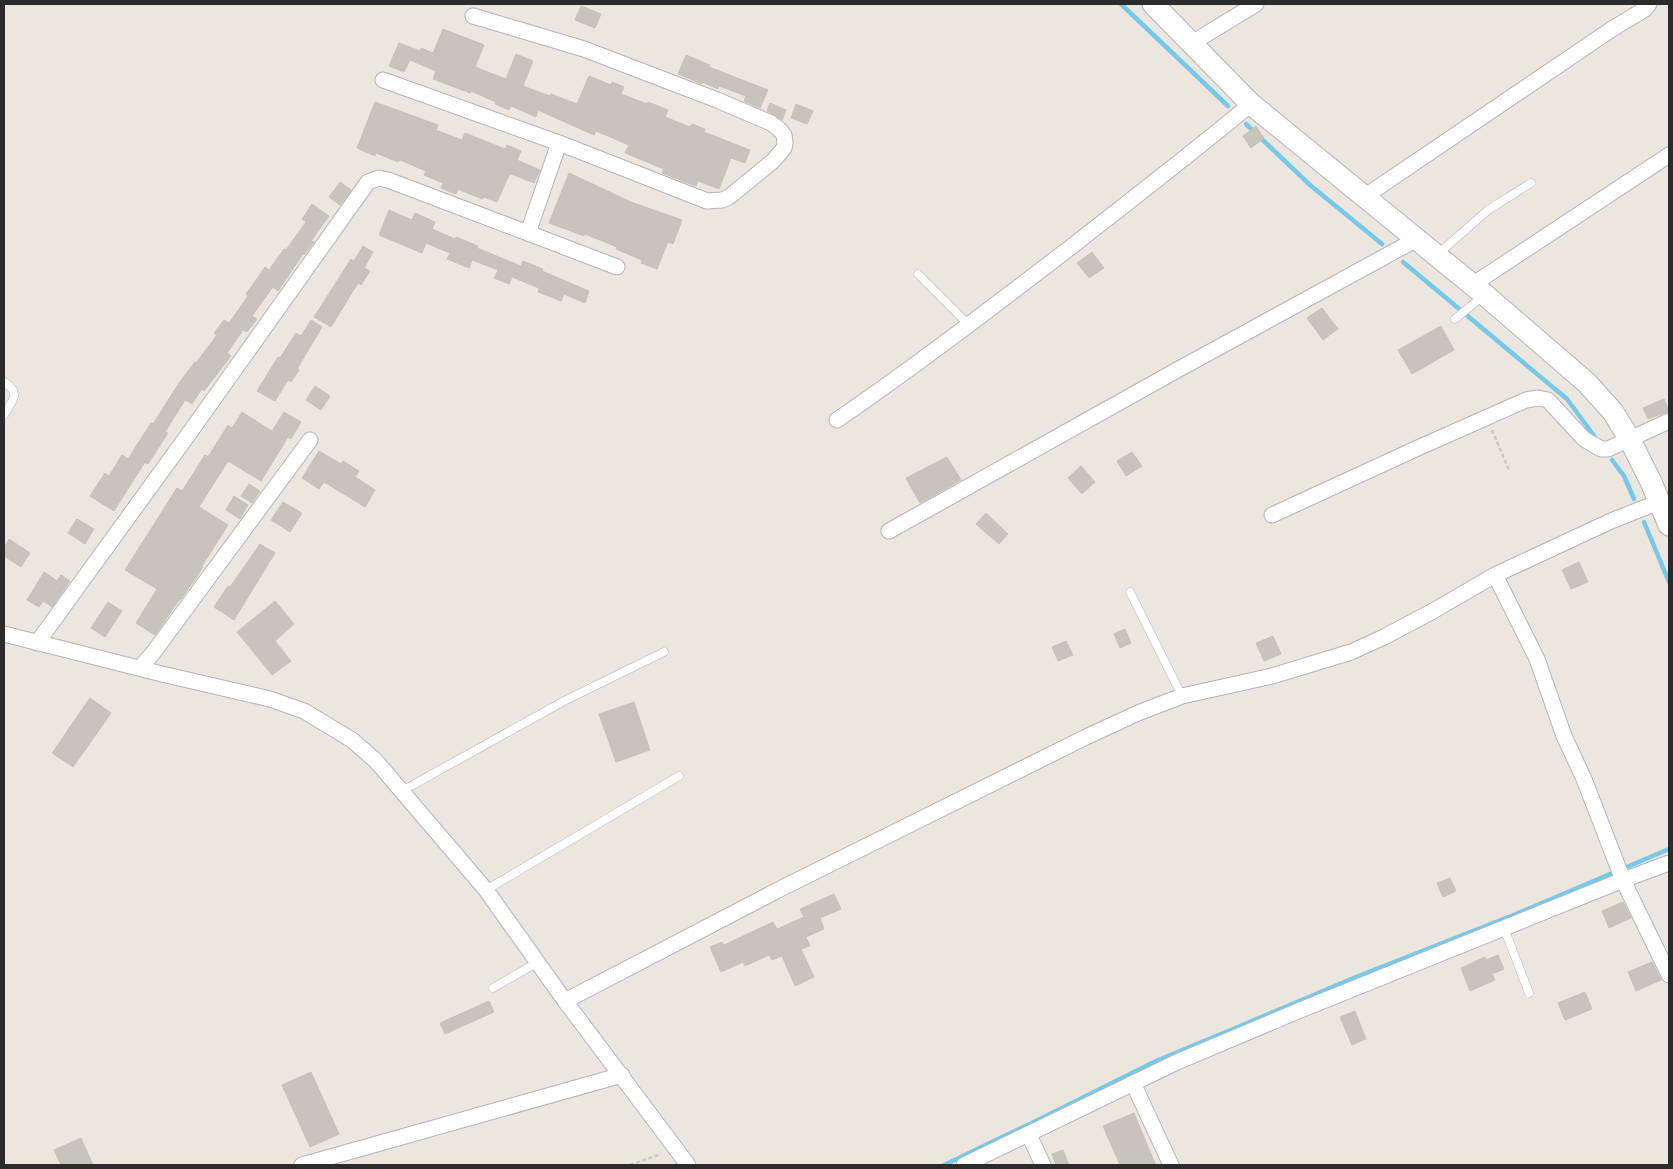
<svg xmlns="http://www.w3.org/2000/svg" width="1673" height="1169" font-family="Quicksand,sans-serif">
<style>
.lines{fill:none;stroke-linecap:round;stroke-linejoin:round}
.stream{stroke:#75caeb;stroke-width:4.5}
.building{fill:#c8c3bd;stroke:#c8c2b8}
.lane-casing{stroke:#b1b4be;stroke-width:9}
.street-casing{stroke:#b1b4be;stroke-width:17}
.secondary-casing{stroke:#b1b4be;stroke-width:23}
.path{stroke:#c8c8c8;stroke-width:2.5;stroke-dasharray:4 2.5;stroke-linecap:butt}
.lane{stroke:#fff;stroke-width:8}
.street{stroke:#fff;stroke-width:15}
.secondary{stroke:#fff;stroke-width:21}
</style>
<rect width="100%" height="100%" fill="#ede6de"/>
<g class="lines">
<g class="stream">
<polyline points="1121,4 1228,106"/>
<polyline points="1246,124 1310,185 1382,244"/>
<polyline points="1403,262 1567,399 1595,437"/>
<polyline points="1612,460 1624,476 1634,499"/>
<polyline points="1644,522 1669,582"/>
<polyline points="944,1165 1036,1121 1156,1061 1245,1024 1356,977 1516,914 1669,849"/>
</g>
</g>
<g class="building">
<polygon points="581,6 601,14 595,28 575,20"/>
<polygon points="443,29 484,45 475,67 506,79 516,54 533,61 523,86 550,96 551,94 577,104 589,76 611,85 612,82 624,87 621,94 647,104 648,102 668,110 665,117 690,127 692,124 705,129 704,132 750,150 745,163 731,158 719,189 698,181 696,186 662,173 664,169 625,153 629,145 596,131 594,135 538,110 536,117 511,106 509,110 495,104 496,102 471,91 470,93 433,79 436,71 410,60 404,72 389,66 399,43 420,51 421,48 433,53"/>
<polygon points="686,55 710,65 709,67 768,90 760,108 744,101 746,96 719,86 718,89 702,82 702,84 678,74"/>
<polygon points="375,102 438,125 436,130 462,140 465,133 505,149 507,145 521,151 517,160 540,170 534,183 511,174 511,175 509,175 497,202 484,197 482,199 458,189 456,194 441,188 443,183 424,175 426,171 400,160 398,162 376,153 375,156 357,148"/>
<polygon points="770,103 786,110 782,120 767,111"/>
<polygon points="796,104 813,111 807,124 791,118"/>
<polygon points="1256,126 1264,138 1251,148 1243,136"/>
<polygon points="569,173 631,202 682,220 673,244 668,242 657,269 641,263 642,260 616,249 617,247 585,234 584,236 549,223"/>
<polygon points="340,182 351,190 340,205 329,197"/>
<polygon points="312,204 329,216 311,241 314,242 304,255 303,254 278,291 273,287 252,316 257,319 247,332 243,330 227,353 231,356 204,391 202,389 192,404 185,400 165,432 168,433 148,464 145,462 114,511 90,496 105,473 109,476 122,455 128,459 151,423 153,424 179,383 195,362 196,363 217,335 214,333 224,320 229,323 248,296 246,294 265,267 269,270 284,249 286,250 306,222 302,219"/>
<polygon points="389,210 412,220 415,213 435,222 432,229 455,239 456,237 478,246 477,248 521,266 523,261 543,269 542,271 589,291 585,303 564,294 561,301 538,292 539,288 512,277 509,284 494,278 498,270 472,260 469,268 447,259 450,253 426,243 422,253 379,235"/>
<polygon points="363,246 373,252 364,268 370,271 361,285 358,283 331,327 314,317 351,259 354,261"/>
<polygon points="1092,252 1104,268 1089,278 1077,263"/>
<polygon points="1322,308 1338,329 1323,340 1307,318"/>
<polygon points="311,320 322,327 297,369 299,370 291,382 288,380 275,401 257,391 278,357 280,358 296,333 301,336"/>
<polygon points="1441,326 1454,350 1412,374 1398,350"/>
<polygon points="315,386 330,396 321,410 306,400"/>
<polygon points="1664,399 1669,411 1648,419 1643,408"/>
<polygon points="242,412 272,431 284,412 301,422 291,439 288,437 261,481 228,461 199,507 228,525 202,566 203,567 196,578 180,600 179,600 155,635 136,623 157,589 125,570 177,488 182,491 205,455 208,457 228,425 232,428"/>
<polygon points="319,451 341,464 343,461 359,471 355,477 375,490 365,507 324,482 319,489 302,478"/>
<polygon points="1132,452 1142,466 1126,476 1117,461"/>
<polygon points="947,457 961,480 920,503 906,478"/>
<polygon points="1081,466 1095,482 1082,494 1068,478"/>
<polygon points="249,484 260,491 252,503 241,496"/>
<polygon points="234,496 248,505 240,519 226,510"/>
<polygon points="283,502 302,513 290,532 271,520"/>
<polygon points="986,513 1008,534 999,544 976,524"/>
<polygon points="77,519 94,529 85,544 68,533"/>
<polygon points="9,539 30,553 21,567 4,556 4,548"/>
<polygon points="260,544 275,553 234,620 214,607 228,586 230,587"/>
<polygon points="1579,562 1588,582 1571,589 1562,570"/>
<polygon points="44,572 57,581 61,575 70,581 52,607 43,601 39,607 27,600"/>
<polygon points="275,601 294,624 275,641 291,661 272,675 237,632"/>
<polygon points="108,602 122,611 105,637 91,628"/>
<polygon points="1125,629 1131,643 1120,648 1114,634"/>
<polygon points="1273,636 1281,654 1264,661 1256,643"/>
<polygon points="1066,641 1073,655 1058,661 1052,647"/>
<polygon points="90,698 111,713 73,767 52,753"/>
<polygon points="634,702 650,750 616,762 599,714"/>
<polygon points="1450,878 1456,891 1443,897 1437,883"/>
<polygon points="834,894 841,909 820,918 824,929 806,937 810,946 801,949 814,977 795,986 782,956 772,960 769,955 745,966 743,962 721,972 710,947 722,942 724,945 773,922 777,929 804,917 800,909"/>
<polygon points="1623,902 1631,918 1609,928 1602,911"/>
<polygon points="1498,955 1504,969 1492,974 1495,980 1470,991 1461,968 1485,957 1486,960"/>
<polygon points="1652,962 1661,980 1636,991 1628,972"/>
<polygon points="1585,992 1592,1009 1565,1020 1558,1003"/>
<polygon points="489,1001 494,1012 445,1034 440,1023"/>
<polygon points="1355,1011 1366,1039 1352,1045 1340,1017"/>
<polygon points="311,1072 339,1134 310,1147 282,1085"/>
<polygon points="1134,1113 1145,1140 1156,1165 1120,1165 1103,1126"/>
<polygon points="81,1138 93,1165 61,1165 54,1150"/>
<polygon points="1063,1150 1069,1165 1056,1165 1052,1154"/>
</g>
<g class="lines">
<defs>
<g id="lane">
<polyline points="1438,254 1488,210 1531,183"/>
<polyline points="918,274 969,325"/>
<polyline points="1455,319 1483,296"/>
<path d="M4 382C22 393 12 401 4 415"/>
<polyline points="1130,592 1182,696"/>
<polyline points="402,791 564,701 664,652"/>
<polyline points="486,890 679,776"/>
<polyline points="1504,928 1529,993"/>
<polyline points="493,988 538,962"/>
</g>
<g id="street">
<polyline points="1192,43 1256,4"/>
<polyline points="383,80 559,143 707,201 722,200 729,197 773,161 784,148 785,143 784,135 779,129 771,123 717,100 584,49 473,16"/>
<polyline points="1364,197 1612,29 1645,9 1649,4"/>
<polyline points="528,233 617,267"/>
<polyline points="1472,285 1669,155"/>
<path d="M837 420C917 365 994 306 1071 247 1131 200 1192 153 1251 104"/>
<polyline points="1272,515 1420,447 1526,400 1538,398 1548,400 1584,439 1601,449 1608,449 1669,421"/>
<polyline points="889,531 1179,369 1417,239"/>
<polyline points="1495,575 1537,659 1564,736 1584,779 1623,880 1669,975"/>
<polyline points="4,634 162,674 270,699 304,711 352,740 376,761 486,890 565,1001 688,1165"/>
<polyline points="37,643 193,428 368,182 379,178 388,180 528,233 559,143"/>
<polyline points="140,668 153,653 310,440"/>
<polyline points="565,1001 782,888 1086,737 1138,713 1182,696 1272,676 1351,652 1384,637 1433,611 1495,575 1611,521 1659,502"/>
<polyline points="1133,1083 1171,1165"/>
<polyline points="1029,1135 1043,1165"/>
<polyline points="302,1165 622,1075"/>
<polyline points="964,1165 1177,1062 1298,1011 1623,880 1669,863"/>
</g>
<polyline id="secondary" points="1153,4 1251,104 1485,295 1587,383 1613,412 1629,438 1651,482 1669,525"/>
</defs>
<use href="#lane" class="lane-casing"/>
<use href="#street" class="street-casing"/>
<use href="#secondary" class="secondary-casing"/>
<g class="path">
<polyline points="1492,430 1509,470"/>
<polyline points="630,1165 661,1154"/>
</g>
<use href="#lane" class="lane"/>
<use href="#street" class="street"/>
<use href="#secondary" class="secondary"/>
</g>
<rect width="1673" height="1169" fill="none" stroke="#2b2b2b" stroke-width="10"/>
</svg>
